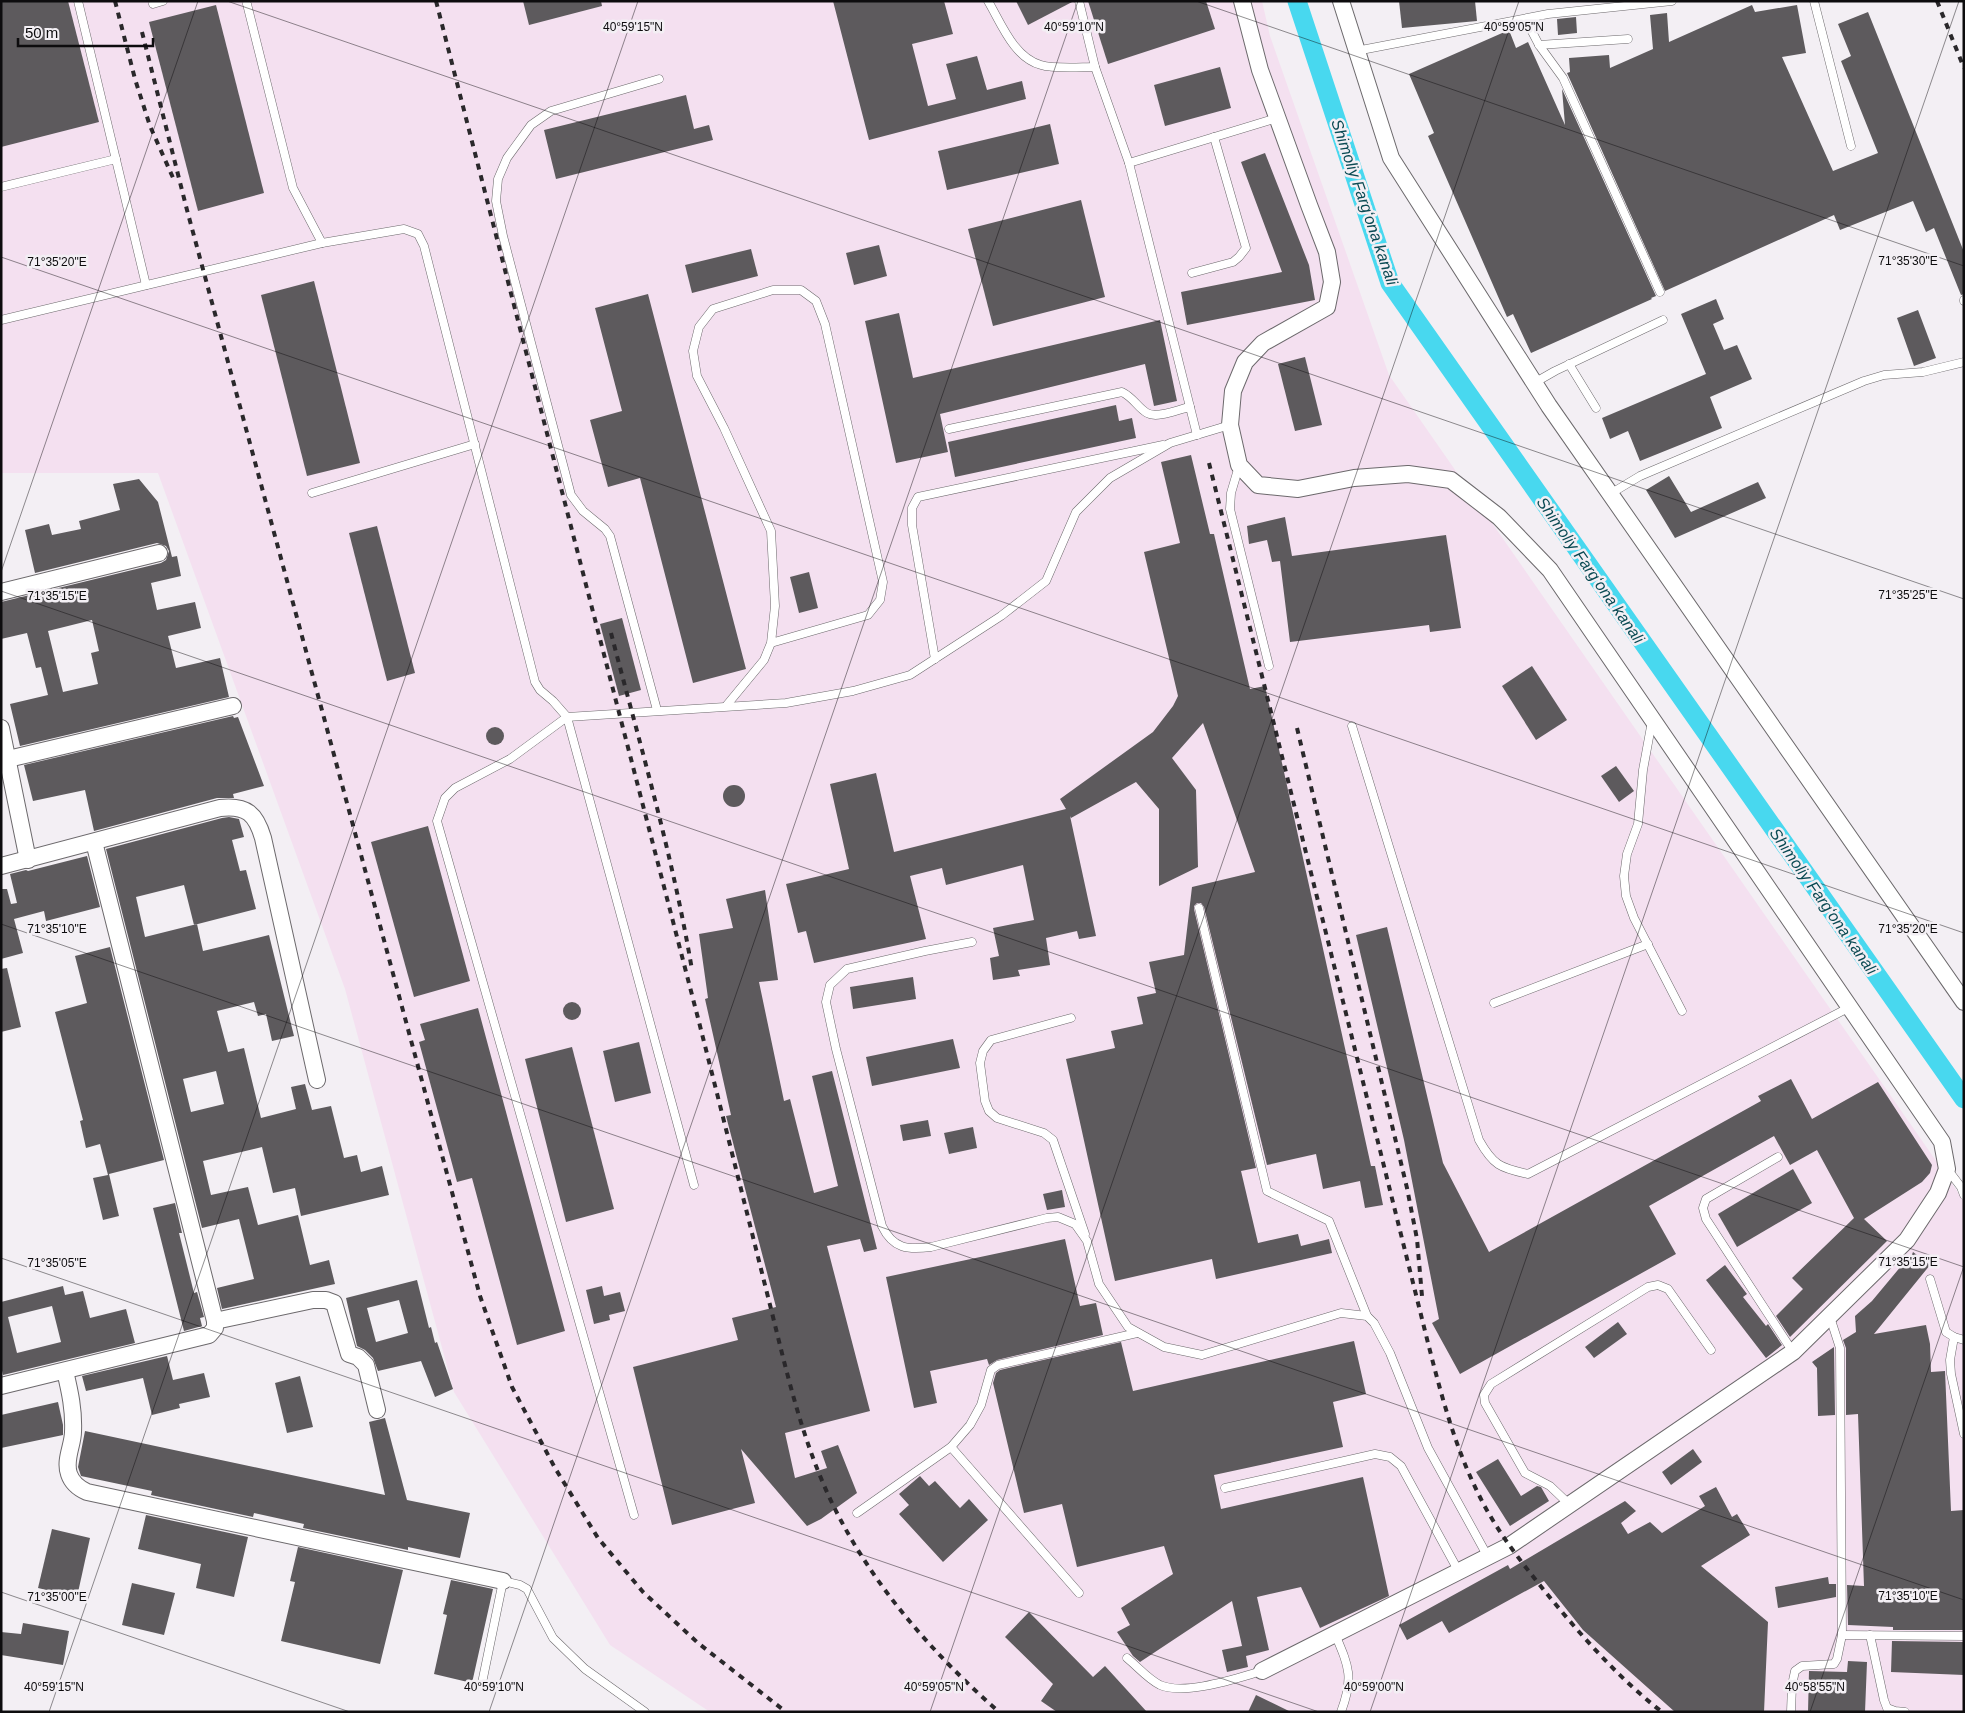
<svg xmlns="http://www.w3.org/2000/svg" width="1965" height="1713" font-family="Helvetica,sans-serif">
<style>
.industrial{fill:#f4e0f0}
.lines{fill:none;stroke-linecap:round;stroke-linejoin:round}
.canal{stroke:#48d8ef;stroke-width:19}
.building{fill:#5d5a5d;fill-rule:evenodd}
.service-casing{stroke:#6c696c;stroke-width:9}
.minor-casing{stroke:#6c696c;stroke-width:18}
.service{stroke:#fff;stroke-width:8}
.minor{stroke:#fff;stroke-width:16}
.rail{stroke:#2a282b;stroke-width:4;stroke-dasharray:6 6;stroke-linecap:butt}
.ticks{fill:none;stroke:#0d0c0e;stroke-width:1;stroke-opacity:0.45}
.labels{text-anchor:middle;stroke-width:5;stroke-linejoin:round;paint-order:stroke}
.water-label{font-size:16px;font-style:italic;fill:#0a4a53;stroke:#f3eff4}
.ticks-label{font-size:12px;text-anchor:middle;fill:#0d0c0e;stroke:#f3eff4;stroke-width:5;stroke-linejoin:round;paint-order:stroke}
</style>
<rect width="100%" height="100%" fill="#f3eff4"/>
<polygon class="industrial" points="1,1 1262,1 1270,36 1389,375 1964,1201 1964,1712 710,1712 610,1645 454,1392 345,989 158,473 1,473"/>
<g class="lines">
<polyline class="canal" points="1297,1 1390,283 1964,1099"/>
</g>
<g class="building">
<polygon points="1,1 68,1 99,122 1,147"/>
<polygon points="523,1 601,1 602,6 529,25"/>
<polygon points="833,1 944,1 953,34 912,44 928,106 956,99 946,64 977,56 987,90 1022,81 1026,99 869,140"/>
<polygon points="1016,1 1074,1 1028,25"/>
<polygon points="1088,1 1206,1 1215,29 1108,64"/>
<polygon points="1399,1 1475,1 1477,21 1402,28"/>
<polygon points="216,5 264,193 198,211 149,22"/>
<polygon points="1752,5 1755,12 1797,5 1806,53 1782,57 1833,171 1878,153 1841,61 1851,56 1838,24 1868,12 1964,252 1964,294 1961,295 1934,228 1926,232 1913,201 1840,230 1834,215 1665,291 1567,73 1570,72 1569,58 1609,55 1610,68 1653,49 1650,15 1667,13 1669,42"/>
<polygon points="1576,17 1577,33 1558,35 1557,19"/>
<polygon points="1509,30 1516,48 1528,42 1565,125 1562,89 1656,296 1651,298 1652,299 1531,353 1513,314 1507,317 1428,136 1434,133 1409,74"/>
<polygon points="1220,67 1231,108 1165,126 1154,85"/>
<polygon points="686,95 694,129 709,125 713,140 556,179 544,130"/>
<polygon points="1050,124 1059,164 947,190 938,151"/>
<polygon points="1265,153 1309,265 1315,300 1187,325 1181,292 1282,272 1241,162"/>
<polygon points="1081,200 1105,297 993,326 968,229"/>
<polygon points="879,245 887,276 854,285 846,253"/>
<polygon points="751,249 758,276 692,293 685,265"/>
<polygon points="314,281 360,463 307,476 261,295"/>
<polygon points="648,294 746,669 693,683 640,478 608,487 590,420 622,411 595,308"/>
<polygon points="1716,299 1724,319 1713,324 1724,350 1737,345 1752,379 1710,397 1722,428 1640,461 1628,431 1610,439 1602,418 1706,374 1681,314"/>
<polygon points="1918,310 1936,358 1914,366 1897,318"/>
<polygon points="899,313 913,378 1160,320 1177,401 1154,406 1145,364 940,414 948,452 896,463 865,321"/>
<polygon points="1305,357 1322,425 1295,431 1278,364"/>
<polygon points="1116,405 1119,421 1132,418 1136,438 955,477 948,442"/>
<polygon points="1191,455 1210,534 1214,534 1250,689 1265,686 1371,1166 1375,1166 1383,1205 1365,1208 1360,1181 1323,1189 1316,1154 1267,1165 1204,907 1201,903 1197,903 1194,906 1194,909 1256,1168 1241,1171 1258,1243 1298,1234 1301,1246 1329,1239 1332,1253 1216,1279 1212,1259 1115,1281 1066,1059 1115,1048 1111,1031 1143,1024 1137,997 1156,993 1149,962 1184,955 1192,887 1255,872 1203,723 1172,758 1196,790 1198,867 1159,886 1159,809 1136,782 1071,818 1070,816 1096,936 1079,939 1077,931 1046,938 1050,965 1018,970 1020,976 993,980 990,958 999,956 993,928 1034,920 1023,865 946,885 942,868 910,876 926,939 814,963 806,931 798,933 786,884 849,869 830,784 876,773 894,852 1066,809 1060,799 1153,732 1173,706 1178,696 1144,552 1180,543 1161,462"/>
<polygon points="1669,476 1691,512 1758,482 1766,498 1675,538 1646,490"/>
<path d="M139 479 158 502 172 557 177 556 181 576 151 583 157 610 195 602 201 628 168 636 176 668 220 658 229 697 20 746 10 704 48 695 41 667 36 668 27 633 1 639V602L161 563 166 560 169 551 166 546 157 543 35 573 25 530 49 524 52 535 81 529 79 521 120 510 113 484ZM92 620 99 651 91 653 98 684 63 692 48 631Z"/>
<polygon points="1285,517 1292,556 1446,535 1461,628 1430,632 1429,625 1290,642 1280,561 1272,562 1267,540 1249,544 1247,526"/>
<polygon points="377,526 415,673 387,681 349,533"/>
<polygon points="809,572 818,608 799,613 790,577"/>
<polygon points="622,618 641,690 619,696 600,624"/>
<polygon points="1532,666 1567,720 1536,740 1502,686"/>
<polygon points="233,716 234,718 238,717 264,786 233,794 234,798 217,798 94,831 85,790 33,801 24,765"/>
<circle cx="495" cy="736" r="9"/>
<polygon points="1616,766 1634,791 1619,802 1601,776"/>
<circle cx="734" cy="796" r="11"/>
<path d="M229 817 239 819 244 837 232 840 240 871 246 870 256 909 194 925 184 885 136 897 145 937 197 924 203 951 269 935 294 1036 272 1041 266 1014 258 1016 254 1002 217 1011 228 1052 244 1048 261 1118 296 1109 291 1087 305 1084 312 1110 331 1106 344 1158 357 1155 361 1172 382 1166 389 1195 301 1216 295 1188 273 1193 262 1147 203 1161 211 1195 248 1187 258 1225 298 1215 310 1265 329 1260 335 1284 222 1309 217 1288 254 1279 239 1219 202 1228 106 849 222 818ZM216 1071 224 1104 191 1112 183 1079Z"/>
<polygon points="428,826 470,981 414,997 371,842"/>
<polygon points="87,856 100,907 46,921 44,911 14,919 23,953 1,959 1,889 7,889 11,904 17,903 10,874 26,870 28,871"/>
<polygon points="765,890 778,980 759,982 784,1101 790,1099 814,1193 838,1186 812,1076 832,1071 877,1249 864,1252 860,1239 827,1246 870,1411 785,1433 795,1478 827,1468 821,1451 838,1445 857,1493 821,1519 807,1526 741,1449 755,1503 672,1525 633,1367 738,1340 732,1318 776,1307 726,1116 731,1115 705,999 708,998 699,934 733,928 726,899"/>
<polygon points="1387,927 1443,1163 1489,1252 1761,1101 1758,1096 1791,1079 1812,1119 1878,1082 1932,1165 1930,1173 1922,1182 1864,1219 1887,1241 1790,1337 1776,1316 1803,1289 1792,1278 1854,1218 1817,1150 1790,1165 1774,1136 1649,1206 1676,1254 1460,1374 1432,1323 1439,1319 1404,1140 1356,935"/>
<polygon points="110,947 164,1160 109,1174 119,1216 103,1220 93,1178 108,1175 100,1144 86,1148 80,1121 83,1120 55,1012 87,1003 75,956"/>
<polygon points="7,968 21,1027 1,1032 1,969"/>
<polygon points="913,977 916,999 853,1009 850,987"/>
<circle cx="572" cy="1011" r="9"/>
<polygon points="478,1008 565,1331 517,1345 472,1178 457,1182 419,1042 425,1040 420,1024"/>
<polygon points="953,1039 960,1068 872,1086 866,1057"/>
<polygon points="639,1042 651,1093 615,1102 603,1051"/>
<polygon points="572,1047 614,1209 566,1222 525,1059"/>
<polygon points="928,1120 931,1136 903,1141 900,1125"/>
<polygon points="973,1127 977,1148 949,1154 944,1133"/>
<polygon points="1793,1169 1812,1203 1737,1247 1718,1214"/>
<polygon points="1062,1190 1065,1207 1047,1210 1043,1194"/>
<polygon points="175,1203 182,1233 179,1233 194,1293 197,1292 204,1317 200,1318 202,1326 184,1331 153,1208"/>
<polygon points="1065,1239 1080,1306 1096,1303 1103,1335 997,1360 989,1365 987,1359 930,1371 937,1403 914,1408 886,1277"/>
<polygon points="1913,1252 1930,1265 1874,1334 1926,1325 1930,1344 1931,1372 1945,1371 1951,1511 1964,1510 1964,1630 1893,1630 1893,1627 1848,1625 1847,1585 1864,1586 1858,1414 1846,1415 1846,1348 1843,1340 1856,1332 1855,1316 1872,1301 1907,1259 1909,1262"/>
<polygon points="1725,1265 1747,1294 1743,1297 1766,1326 1768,1324 1782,1345 1766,1358 1706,1280"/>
<path d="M417 1280 429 1328 431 1327 435 1343 437 1342 453 1389 435 1397 421 1361 378 1371 373 1358 365 1350 357 1346 346 1298ZM399 1300 408 1333 376 1342 367 1308Z"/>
<path d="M63 1286 65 1295 83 1291 90 1318 126 1309 135 1343 3 1375 1 1366V1302ZM52 1306 61 1342 17 1353 8 1317Z"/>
<polygon points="602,1286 604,1296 620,1292 625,1311 609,1315 610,1320 594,1324 586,1290"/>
<polygon points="1618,1322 1627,1334 1594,1358 1585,1347"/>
<polygon points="1354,1341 1366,1394 1333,1402 1343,1447 1214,1475 1221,1509 1363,1477 1389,1596 1320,1628 1301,1587 1257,1597 1269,1650 1246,1656 1248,1667 1227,1672 1222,1650 1242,1646 1232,1601 1140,1662 1133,1656 1117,1632 1130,1625 1121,1608 1173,1574 1164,1546 1077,1567 1062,1504 1024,1513 993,1383 996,1373 1000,1370 1121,1342 1133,1391"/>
<polygon points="1834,1347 1835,1415 1818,1416 1817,1368 1812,1362"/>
<polygon points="167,1356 173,1380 204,1373 210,1397 179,1404 180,1408 152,1415 143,1378 86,1391 82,1376"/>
<polygon points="300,1376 313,1427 287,1433 275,1383"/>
<polygon points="58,1402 63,1425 63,1435 1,1448 1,1415"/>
<polygon points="385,1418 407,1500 470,1513 460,1558 408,1547 408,1550 303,1528 304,1524 254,1513 253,1517 151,1495 152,1491 81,1476 78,1467 85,1431 385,1495 369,1422"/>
<polygon points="1693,1449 1702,1462 1671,1485 1662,1472"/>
<polygon points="1498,1459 1521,1496 1537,1486 1541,1487 1549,1501 1510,1526 1476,1472"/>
<polygon points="920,1476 929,1486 935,1481 960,1508 969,1499 988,1520 943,1562 899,1514 909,1505 899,1494"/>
<polygon points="1716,1487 1732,1517 1737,1514 1750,1535 1701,1566 1768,1622 1764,1712 1675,1712 1583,1630 1544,1581 1449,1633 1442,1621 1407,1640 1399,1625 1508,1565 1510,1569 1625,1501 1636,1511 1621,1523 1628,1534 1650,1522 1662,1533 1705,1506 1699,1496"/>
<polygon points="146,1515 248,1537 234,1597 196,1588 201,1564 138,1549"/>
<polygon points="52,1529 90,1538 77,1597 38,1588"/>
<polygon points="298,1547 403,1570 380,1664 281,1641 295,1582 290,1581"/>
<polygon points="1828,1577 1829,1584 1836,1584 1836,1597 1778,1608 1775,1587"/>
<polygon points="451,1580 493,1589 472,1683 434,1674 447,1615 443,1614"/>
<polygon points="132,1583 175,1593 164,1635 122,1625"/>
<polygon points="1029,1612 1093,1677 1105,1666 1147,1712 1057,1712 1041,1701 1053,1684 1005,1637"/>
<polygon points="23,1623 69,1631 63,1665 1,1655 1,1632 21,1634"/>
<polygon points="1892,1641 1964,1642 1964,1675 1891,1672"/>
<polygon points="1848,1661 1867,1662 1865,1712 1808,1712 1809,1671 1847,1672"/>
<polygon points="1256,1695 1291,1712 1248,1712"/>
</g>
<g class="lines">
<defs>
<g id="service">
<polyline points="78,1 146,285"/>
<path d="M988 1C1001 23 1014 58 1041 65 1053 69 1080 67 1095 67"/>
<polyline points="1079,1 1095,67 1129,163 1197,435"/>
<polyline points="1814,1 1851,146"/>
<polyline points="153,4 163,1"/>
<polyline points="247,4 293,188 322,243 404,229 418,234 424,246 535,682 540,690 553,701 567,717 786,703 853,691 910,675 1001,616 1046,581 1076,512 1110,478 1170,443 1230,425"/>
<polyline points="1526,20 1539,45 1563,78 1660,292"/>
<polyline points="1539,45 1628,39"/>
<polyline points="1356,51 1548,14 1672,1"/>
<polyline points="1129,163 1277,118"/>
<polyline points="1,187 116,159"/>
<polyline points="1192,273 1233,262 1239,257 1246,248 1214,137"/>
<polyline points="1964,300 1964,301"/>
<polyline points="1,320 322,243"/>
<polyline points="1569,364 1596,408"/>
<polyline points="1534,383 1555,371 1663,320"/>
<path d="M949 429 1122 392C1134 398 1137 407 1147 413 1157 419 1179 409 1190 407"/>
<polyline points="1239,466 1231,493 1230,509 1269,666"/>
<polyline points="312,493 475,444"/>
<polyline points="1610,494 1640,476 1864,381 1884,375 1923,372 1964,362"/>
<polyline points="935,659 912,525 912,508 918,497 1163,445"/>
<polyline points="726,706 764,660 771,643 775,606 771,531 724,428 697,376 693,351 699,327 713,309 773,290 801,290 816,301 825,324 883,582 880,600 868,615 771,643"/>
<polyline points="657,710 610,536 605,529 583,511 571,495 503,236 496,201 498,179 507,158 531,125 551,111 659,79"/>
<polyline points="1652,721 1643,770 1638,824 1627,854 1624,876 1626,896 1634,918 1682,1011"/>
<path d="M1352 726 1479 1140C1493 1165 1500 1168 1528 1174L1850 1007"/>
<polyline points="1199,908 1267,1191 1329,1221 1367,1316"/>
<path d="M972 942 925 951 847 969 830 985 826 1002 836 1049 882 1226C893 1249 908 1250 931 1247L1047 1218 1058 1217 1075 1224 1087 1241 1099 1284 1128 1327 1164 1347 1202 1355 1341 1313 1367 1316 1374 1323 1390 1353 1428 1448 1488 1557"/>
<polyline points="1494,1003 1648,944"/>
<polyline points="1071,1018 991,1040 983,1051 980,1063 985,1101 989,1111 997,1118 1044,1133 1053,1140 1085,1234"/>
<polyline points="1778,1157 1706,1199 1703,1208 1706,1219 1793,1352"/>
<polyline points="1948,1170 1961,1187 1964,1195"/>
<polyline points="1930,1279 1946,1332 1954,1337 1964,1340"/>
<polyline points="1954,1337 1950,1360 1951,1374 1964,1434"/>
<polyline points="951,1447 1079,1593"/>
<polyline points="1225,1488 1375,1454 1390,1457 1401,1466 1459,1572"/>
<polyline points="1570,1505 1550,1486 1525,1473 1485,1403 1484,1395 1491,1384 1648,1287 1658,1285 1668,1289 1711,1350"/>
<polyline points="857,1513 951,1447 970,1425 981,1405 991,1370 998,1365 1137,1333"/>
<polyline points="634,1515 437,821 445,798 455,788 510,759 567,717 694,1185"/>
<path d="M1335 1634C1349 1667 1354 1677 1341 1712"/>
<polyline points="1842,1635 1964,1636"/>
<polyline points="1870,1635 1884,1700 1887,1708 1895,1711 1905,1712"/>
<path d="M1127 1658C1138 1667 1148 1679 1160 1685 1185 1696 1237 1678 1262 1671"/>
<polyline points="482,1683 503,1581 520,1585 527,1589 553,1638 585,1669 645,1712"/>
<polyline points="1791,1712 1792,1685 1795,1671 1802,1666 1834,1664 1837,1659 1842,1635 1840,1348 1830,1317"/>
</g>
<g id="minor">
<polyline points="1242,1 1260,70 1309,205 1327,252 1332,282 1327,307 1263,343 1245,362 1233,391 1230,425 1239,465 1258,485 1298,489 1354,478 1408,474 1451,480 1499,517 1550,570 1942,1142 1947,1169 1938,1193 1907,1240 1793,1352 1509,1546 1262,1671"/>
<polyline points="1341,1 1391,158 1549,406 1964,1002"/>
<polyline points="1,592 159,553"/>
<polyline points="1,728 28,860"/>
<polyline points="1,763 8,759 233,706"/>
<path d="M1 866 220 808C247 805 256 814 263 838L317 1080"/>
<polyline points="215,1321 313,1300 326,1300 334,1303 349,1354 358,1357 366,1365 377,1410"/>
<path d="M65 1371C70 1392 74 1410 73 1432 73 1445 64 1460 69 1474 72 1483 78 1488 87 1492L503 1581"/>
<polyline points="1,1386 209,1335 215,1328 215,1321 94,842"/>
</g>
</defs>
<use href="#service" class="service-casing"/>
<use href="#minor" class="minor-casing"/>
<use href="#service" class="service"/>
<use href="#minor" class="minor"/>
<g class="rail">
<polyline points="115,1 135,79 150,126 174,180"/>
<path d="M436 1C523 341 611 682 699 1022 722 1113 745 1205 768 1297 786 1368 801 1440 834 1507 873 1586 933 1654 999 1712"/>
<polyline points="1937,1 1964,68"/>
<polyline points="142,32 187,210 480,1296 512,1387 555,1468 598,1538 643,1592 698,1643 786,1712"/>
<path d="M1209 463 1428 1343C1441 1394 1454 1444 1477 1491 1494 1527 1518 1558 1543 1589 1579 1633 1617 1677 1662 1712"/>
<path d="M611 633C640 745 673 856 692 970"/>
<polyline points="1297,728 1407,1188 1417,1239 1422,1296"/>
</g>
</g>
<path class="ticks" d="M227 1 1964 599M1196 1 1964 266M1 257 1964 933M1 572 198 1M1 591 1964 1267M1 924 1964 1600M1 1258 1319 1712M1 1592 350 1712M49 1712 638 1M489 1712 1078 1M930 1712 1519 1M1370 1712 1959 1M1810 1712 1964 1266"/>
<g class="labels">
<g class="water-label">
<text transform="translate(1365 202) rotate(71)" y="6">Shimoliy Fargʻona kanali</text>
<text transform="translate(1591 570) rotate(55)" y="6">Shimoliy Fargʻona kanali</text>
<text transform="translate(1824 901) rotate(55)" y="6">Shimoliy Fargʻona kanali</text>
</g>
</g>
<g class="ticks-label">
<text x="633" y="31">40°59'15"N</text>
<text x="1074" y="31">40°59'10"N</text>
<text x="1514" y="31">40°59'05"N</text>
<text x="1908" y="265">71°35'30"E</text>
<text x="57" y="266">71°35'20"E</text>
<text x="1908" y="599">71°35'25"E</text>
<text x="57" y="600">71°35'15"E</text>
<text x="1908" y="933">71°35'20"E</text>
<text x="57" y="933">71°35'10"E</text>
<text x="1908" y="1266">71°35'15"E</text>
<text x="57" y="1267">71°35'05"E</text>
<text x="1908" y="1600">71°35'10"E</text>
<text x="57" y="1601">71°35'00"E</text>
<text x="54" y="1691">40°59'15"N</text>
<text x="494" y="1691">40°59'10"N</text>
<text x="934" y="1691">40°59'05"N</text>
<text x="1374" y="1691">40°59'00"N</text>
<text x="1815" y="1691">40°58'55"N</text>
</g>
<rect width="1965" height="1713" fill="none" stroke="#0d0c0e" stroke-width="5"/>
<path d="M18 38v8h135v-8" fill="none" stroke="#0d0c0e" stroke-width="2.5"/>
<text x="25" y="38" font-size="15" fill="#0d0c0e" stroke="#f3eff4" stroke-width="4" paint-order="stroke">50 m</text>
</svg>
